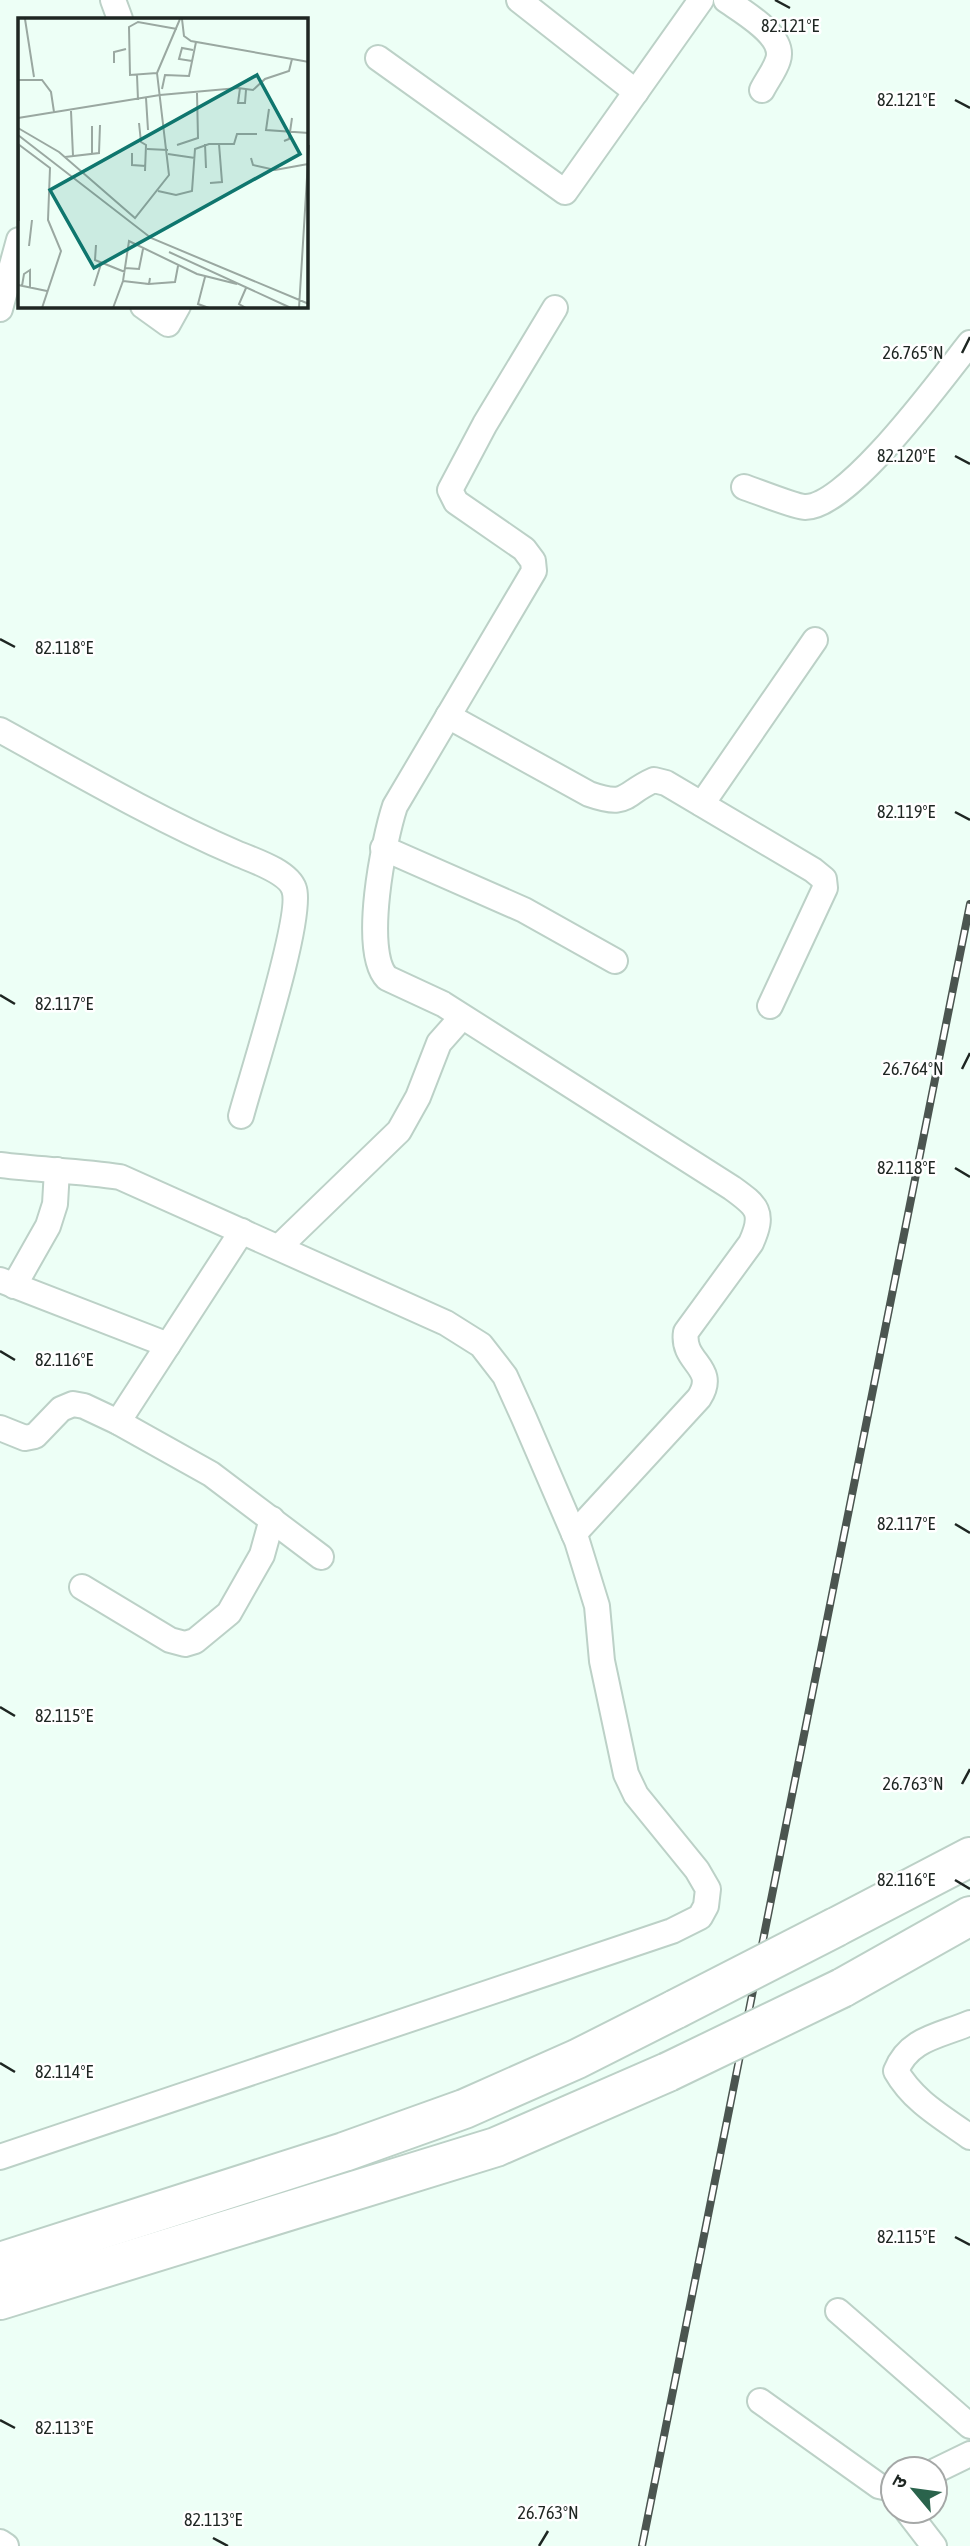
<svg xmlns="http://www.w3.org/2000/svg" width="970" height="2546" font-family="'Asap Condensed','Noto Sans Devanagari',sans-serif">
<style>
.lines{fill:none;stroke-linecap:round;stroke-linejoin:round}
.street-casing{stroke:#bcd1c7;stroke-width:28}
.highway-casing{stroke:#bcd1c7;stroke-width:42}
.street{stroke:#fff;stroke-width:24}
.highway{stroke:#fff;stroke-width:38}
.rail-casing{stroke:#4b5550;stroke-width:8}
.rail{stroke:#fff;stroke-width:5;stroke-dasharray:16;stroke-linecap:butt}
.highway-bridge-casing{stroke:#bcd1c7;stroke-width:42;stroke-linecap:butt}
.highway-bridge{stroke:#fff;stroke-width:38}
.ticks{fill:none;stroke:#1e2622;stroke-width:2.5}
.inset-road{fill:none;stroke:#9aa8a1;stroke-width:2}
.view{fill:#0f766e;fill-opacity:0.15;stroke:#0f766e;stroke-width:3.5}
.inset-edge{fill:none;stroke:#1e2622;stroke-width:3.5}
.ticks-label{font-size:18px;text-anchor:middle;fill:#1e2622;stroke:#fff;stroke-width:5;stroke-linejoin:round;paint-order:stroke}
</style>
<rect width="100%" height="100%" fill="#edfff6"/>
<g class="lines">
<defs>
<g id="street">
<polyline points="113,0 120,19"/>
<polyline points="519,0 636,92"/>
<path d="M726 0C743 12 786 36 778 60 775 70 767 80 762 90"/>
<polyline points="378,58 565,192 701,0"/>
<polyline points="143,306 168,324 178,306"/>
<path d="M555 308 485 424 450 490 456 502 524 549 533 561 534 571 395 806C384 839 361 952 387 978L443 1004 732 1188C757 1206 765 1212 751 1243L686 1332C681 1363 719 1367 699 1398L574 1534"/>
<polyline points="0,309 19,240"/>
<path d="M744 487C756 491 796 507 805 507 848 508 942 378 970 343"/>
<path d="M448 716 589 794C629 808 622 794 654 780L666 783 813 870 824 879 825 888 770 1006"/>
<path d="M0 730C78 773 155 818 236 853 252 860 288 871 294 889 304 916 251 1078 241 1116"/>
<polyline points="702,804 815,640"/>
<polyline points="383,848 524,910 615,961"/>
<path d="M0 1165C40 1170 80 1171 120 1177L446 1323 481 1345 505 1376 524 1418 577 1541 597 1606 602 1661 626 1774 636 1795 697 1870 708 1889 706 1906 700 1917 672 1931 0 2157"/>
<polyline points="279,1247 399,1131 418,1097 439,1043 462,1017"/>
<polyline points="0,1280 168,1345"/>
<polyline points="14,1286 48,1226 55,1204 57,1170"/>
<polyline points="118,1422 242,1231"/>
<polyline points="0,1428 25,1438 35,1436 61,1409 73,1404 84,1406 118,1422 211,1474 321,1557"/>
<polyline points="82,1587 170,1640 185,1644 195,1641 229,1613 262,1555 272,1519"/>
<path d="M970 2023C940 2036 909 2038 896 2071 913 2101 942 2117 970 2137"/>
<polyline points="838,2311 970,2426"/>
<polyline points="760,2401 879,2486 893,2489"/>
<polyline points="935,2471 970,2454"/>
<polyline points="907,2511 934,2546"/>
<polyline points="0,2542 6,2546"/>
</g>
<g id="highway">
<polyline points="836,1927 970,1857"/>
<polyline points="842,1988 970,1916"/>
<polyline points="0,2262 344,2152 464,2109 577,2059 676,2009"/>
<polyline points="0,2300 496,2147 668,2072"/>
</g>
</defs>
<use href="#street" class="street-casing"/>
<use href="#highway" class="highway-casing"/>
<use href="#street" class="street"/>
<use href="#highway" class="highway"/>
<defs>
<polyline id="rail" points="642,2546 970,904"/>
</defs>
<use href="#rail" class="rail-casing"/>
<use href="#rail" class="rail"/>
<defs>
<g id="highway-bridge">
<polyline points="676,2009 836,1927"/>
<polyline points="668,2072 842,1988"/>
</g>
</defs>
<use href="#highway-bridge" class="highway-bridge-casing"/>
<use href="#highway-bridge" class="highway-bridge"/>
</g>
<path class="ticks" d="M775 0 790 8M955 100 970 108M962 353 970 337M955 456 970 464M0 639 15 647M955 812 970 820M0 995 15 1004M962 1069 970 1053M955 1168 970 1177M0 1351 15 1360M955 1524 970 1533M0 1707 15 1716M962 1784 970 1769M955 1880 970 1889M0 2063 15 2072M955 2237 970 2245M0 2420 15 2428M213 2538 228 2546M539 2546 548 2531"/>
<g transform="translate(18 18)">
<rect width="290" height="290" fill="#edfff6"/>
<path class="inset-road" d="M7 1 16 59M164 1 166 18 173 23 291 44M174 43 161 41 164 30 175 32M96 45V34L108 31M139 55 112 57 111 9 120 4 159 11M119 57 120 82M0 62H24L33 74 36 94M222 70 220 85H227L228 72M144 71 147 57 171 58 178 24M128 80 130 112M251 91 248 112 291 115M53 93 55 138M0 100 142 77 220 70 235 72 247 61 271 53 274 41M121 105 123 124 128 127 127 153M74 108V136M0 110 41 134 117 200 151 157 139 55 162 1M0 117 133 220 291 286M266 123 271 121 274 100M0 126 32 150 30 202 43 233 24 290M187 126 188 150M159 127 180 120 179 75M129 131 150 132M114 135V147L128 148M150 136 177 140M47 139 81 135 82 107M233 140 235 147 257 152 290 146M192 165 204 164 201 126M140 173 158 177 174 173 177 131 191 126H216L219 116H239M1 203V127M78 227 77 242 107 254M11 228 14 202M151 234 273 290M107 250 121 251 125 231M187 259 180 286 191 290M132 260 131 266 157 264 160 248M105 263 131 266M0 267 29 273M4 268 6 256 12 252V269M76 268 83 246M228 270 221 286 228 290M95 290 105 263 111 223 179 256 219 266M281 290 291 127"/>
<path class="view" d="M239 57 282 136 76 250 32 172Z"/>
<rect width="290" height="290" class="inset-edge"/>
</g>
<g class="ticks-label">
<text x="790" y="32">82.121°E</text>
<text x="906" y="106">82.121°E</text>
<text x="913" y="359">26.765°N</text>
<text x="906" y="462">82.120°E</text>
<text x="64" y="654">82.118°E</text>
<text x="906" y="818">82.119°E</text>
<text x="64" y="1010">82.117°E</text>
<text x="913" y="1075">26.764°N</text>
<text x="906" y="1174">82.118°E</text>
<text x="64" y="1366">82.116°E</text>
<text x="906" y="1530">82.117°E</text>
<text x="64" y="1722">82.115°E</text>
<text x="913" y="1790">26.763°N</text>
<text x="906" y="1886">82.116°E</text>
<text x="64" y="2078">82.114°E</text>
<text x="906" y="2243">82.115°E</text>
<text x="64" y="2434">82.113°E</text>
<text x="548" y="2519">26.763°N</text>
<text x="213" y="2526">82.113°E</text>
</g>
<g transform="translate(914 2490) rotate(299)"><circle r="33" fill="#ffffff" stroke="#a5a8a7" stroke-width="2"/>
<path d="M0-5L12 26L0 18L-12 26Z" fill="#2a634c"/>
<text y="-10" font-size="19" font-weight="bold" text-anchor="middle" fill="#1e2622">उ</text>
</g>
</svg>
